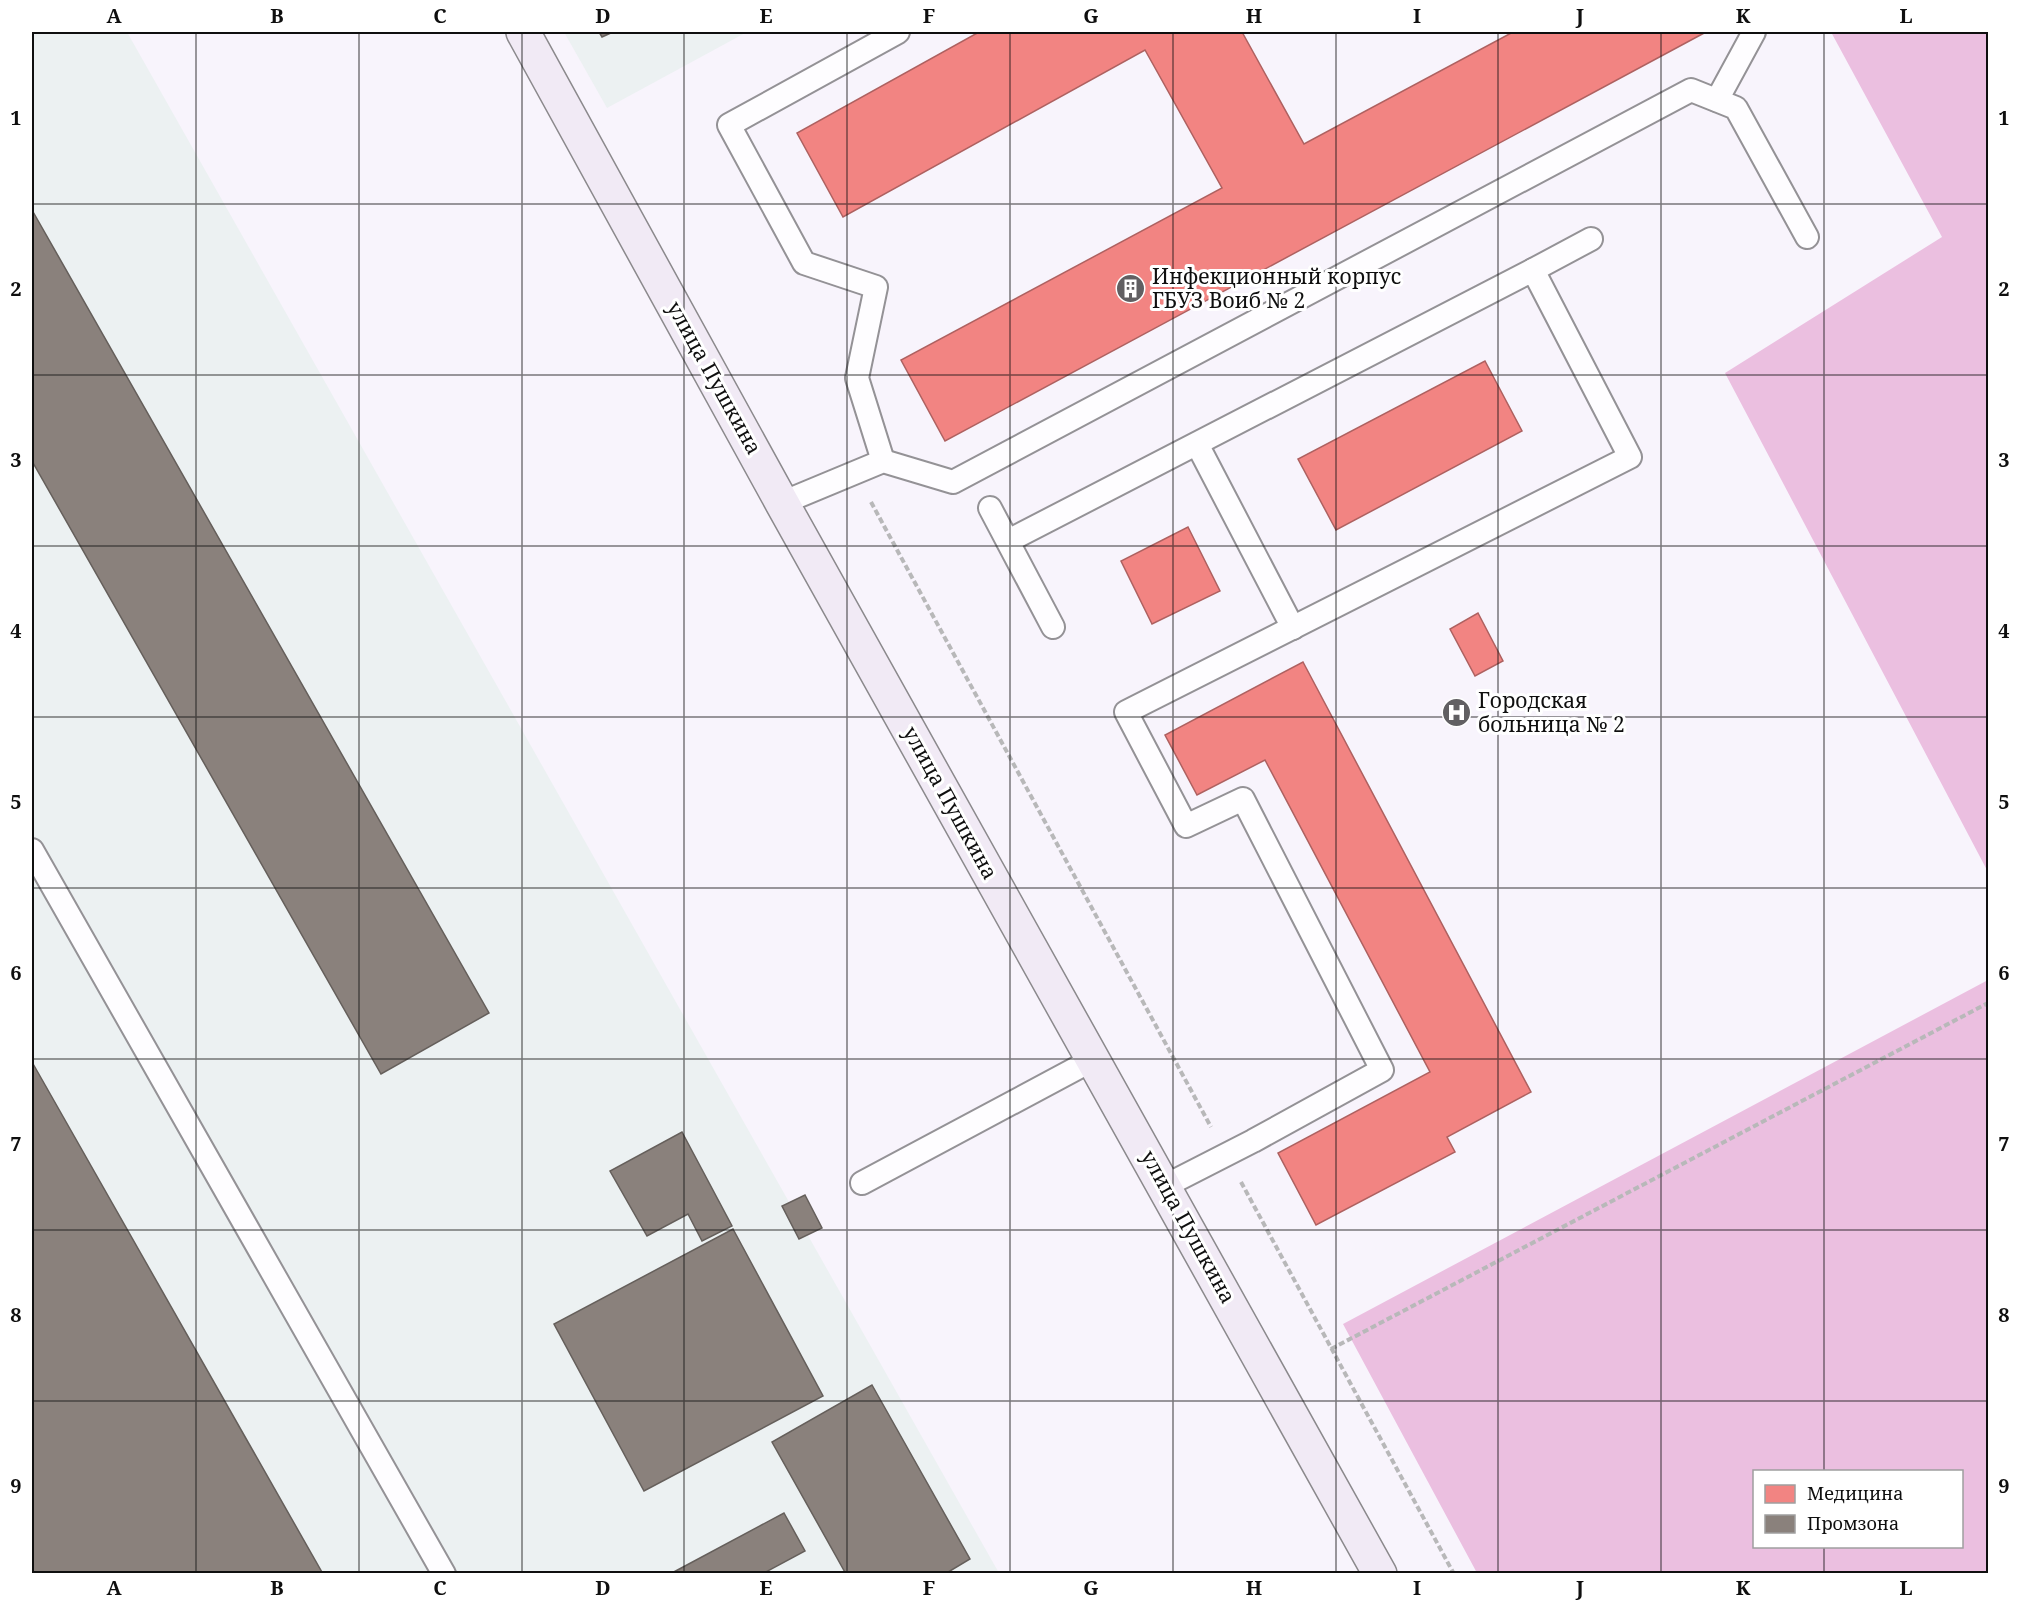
<svg xmlns="http://www.w3.org/2000/svg" width="2020" height="1605" font-family="'Noto Serif',serif">
<style>
.industrial{fill:#ecf1f2}
.forest{fill:#ebbfe0;fill-rule:evenodd}
.health{fill:#f28482;stroke:#ae6160;stroke-width:1.5}
.industry{fill:#8a817c;stroke:#655f5b;stroke-width:1.5}
.lines{fill:none;stroke-linecap:round;stroke-linejoin:round}
.lane-casing{stroke:#949296;stroke-width:26}
.secondary-casing{stroke:#8b898c;stroke-width:36}
.path{stroke:#b8b8b9;stroke-width:4;stroke-dasharray:6 3;stroke-linecap:butt}
.lane{stroke:#fefdff;stroke-width:22}
.secondary{stroke:#f1eaf5;stroke-width:33}
.grid{fill:none;stroke:#0f0f0f;stroke-width:1.5;stroke-opacity:0.55}
.labels{text-anchor:middle;stroke-width:6;stroke-linejoin:round;paint-order:stroke}
.poi-label{font-size:21px;fill:#0f0f0f;stroke:#fff;text-anchor:start}
.street-label{font-size:21px;fill:#0f0f0f;stroke:#fff}
.neatline{fill:none;stroke:#0f0f0f;stroke-width:2}
.grid-label{font-size:20px;text-anchor:middle;font-weight:bold;fill:#0f0f0f}
</style>
<rect width="100%" height="100%" fill="#f8f4fc"/>
<g class="industrial">
<polygon points="32,32 127,32 999,1573 32,1574"/>
<polygon points="564,32 747,32 607,108"/>
</g>
<g class="forest">
<polygon points="1831,32 1988,32 1988,872 1725,373 1942,237"/>
<path d="M1988 980V1573H1477L1343 1324ZM1754 1472H1962V1546H1754Z"/>
</g>
<g class="health">
<polygon points="979,32 1242,32 1304,144 1513,32 1706,32 945,441 901,360 1222,188 1145,50 843,217 797,133"/>
<polygon points="1485,361 1522,431 1336,530 1298,459"/>
<polygon points="1188,527 1220,591 1152,624 1121,561"/>
<polygon points="1478,613 1503,661 1475,676 1450,629"/>
<polygon points="1303,662 1531,1092 1447,1137 1455,1152 1316,1225 1278,1153 1430,1072 1265,760 1197,795 1165,735"/>
</g>
<g class="industry">
<polygon points="599,32 613,32 602,37"/>
<polygon points="32,210 489,1013 381,1074 32,461"/>
<polygon points="32,1062 323,1574 32,1574"/>
<polygon points="682,1132 732,1226 702,1241 688,1214 647,1236 610,1171"/>
<polygon points="805,1195 822,1228 799,1239 782,1206"/>
<polygon points="733,1229 823,1396 644,1491 554,1324"/>
<polygon points="872,1385 970,1559 945,1574 846,1574 772,1442"/>
<polygon points="784,1513 805,1551 762,1574 670,1574"/>
</g>
<g class="lines">
<defs>
<g id="lane">
<polyline points="1717,100 1754,32"/>
<polyline points="1533,270 1591,239"/>
<polyline points="1197,444 1293,628"/>
<polyline points="883,461 857,378 876,287 804,263 729,125 898,32"/>
<polyline points="782,503 883,461 953,482 1691,90 1736,108 1807,237"/>
<polyline points="990,508 1053,627"/>
<polyline points="1008,541 1533,270 1630,457 1126,712 1186,826 1243,799 1382,1070 1253,1141 1165,1186"/>
<polyline points="32,850 444,1574"/>
<polyline points="862,1183 1094,1059"/>
</g>
<polyline id="secondary" points="523,32 782,503 1380,1574"/>
</defs>
<use href="#lane" class="lane-casing"/>
<use href="#secondary" class="secondary-casing"/>
<g class="path">
<polyline points="871,502 1211,1127"/>
<polyline points="1241,1182 1454,1574"/>
<polyline points="1331,1349 1988,1003"/>
</g>
<use href="#lane" class="lane"/>
<use href="#secondary" class="secondary"/>
</g>
<path class="grid" d="M196 32V1574M359 32V1574M522 32V1574M684 32V1574M847 32V1574M1010 32V1574M1173 32V1574M1336 32V1574M1498 32V1574M1661 32V1574M1824 32V1472M32 204H1988M32 375H1988M32 546H1988M32 717H1988M32 888H1988M32 1059H1988M32 1230H1988M32 1401H1988M1824 1546V1574"/>
<defs>
<symbol id="building-disc" viewBox="-11 -11 22 22"><circle r="9.5" fill="#615f62" stroke="#fff"/><path d="M-4-6H4V6H1V3H-1V6H-4ZM-2.5-4.3h1.7v1.8h-1.7ZM.8-4.3h1.7v1.8H.8ZM-2.5-1h1.7V.8h-1.7ZM.8-1h1.7V.8H.8Z" fill="#fff"/></symbol>
<symbol id="hospital-disc" viewBox="-11 -11 22 22"><circle r="9.5" fill="#615f62" stroke="#fff"/><path d="M-5-5h3v3.5h4V-5h3V5h-3V1.5h-4V5h-3Z" fill="#fff"/></symbol>
</defs>
<g fill-rule="evenodd">
<use href="#building-disc" x="1114" y="272" width="33" height="33"/>
<use href="#hospital-disc" x="1440" y="696" width="33" height="33"/>
</g>
<g class="labels">
<g class="poi-label">
<text x="1152" y="284">Инфекционный корпус<tspan x="1152" dy="24">ГБУЗ Воиб № 2</tspan></text>
<text x="1478" y="708">Городская<tspan x="1478" dy="24">больница № 2</tspan></text>
</g>
<g class="street-label">
<text transform="translate(714 378) rotate(61)" y="7">улица Пушкина</text>
<text transform="translate(950 803) rotate(61)" y="7">улица Пушкина</text>
<text transform="translate(1188 1227) rotate(61)" y="7">улица Пушкина</text>
</g>
</g>
<rect width="2020" height="1605" fill="none" stroke="#ffffff" stroke-width="66"/>
<rect x="1753" y="1470" width="210" height="78" fill="#ffffff" stroke="#9f9f9f" stroke-width="1.5"/>
<rect x="1765" y="1485" width="30" height="18" fill="#f28482" stroke="#9f9f9f" stroke-width="1.5"/>
<text x="1807" y="1500" font-size="18" fill="#0f0f0f">Медицина</text>
<rect x="1765" y="1515" width="30" height="18" fill="#8a817c" stroke="#9f9f9f" stroke-width="1.5"/>
<text x="1807" y="1530" font-size="18" fill="#0f0f0f">Промзона</text>
<rect x="33" y="33" width="1954" height="1539" class="neatline"/>
<g class="grid-label">
<text x="114" y="23">A</text>
<text x="277" y="23">B</text>
<text x="440" y="23">C</text>
<text x="603" y="23">D</text>
<text x="766" y="23">E</text>
<text x="929" y="23">F</text>
<text x="1091" y="23">G</text>
<text x="1254" y="23">H</text>
<text x="1417" y="23">I</text>
<text x="1580" y="23">J</text>
<text x="1743" y="23">K</text>
<text x="1906" y="23">L</text>
<text x="16" y="125">1</text>
<text x="2004" y="125">1</text>
<text x="16" y="296">2</text>
<text x="2004" y="296">2</text>
<text x="16" y="467">3</text>
<text x="2004" y="467">3</text>
<text x="16" y="638">4</text>
<text x="2004" y="638">4</text>
<text x="16" y="809">5</text>
<text x="2004" y="809">5</text>
<text x="16" y="980">6</text>
<text x="2004" y="980">6</text>
<text x="16" y="1151">7</text>
<text x="2004" y="1151">7</text>
<text x="16" y="1322">8</text>
<text x="2004" y="1322">8</text>
<text x="16" y="1493">9</text>
<text x="2004" y="1493">9</text>
<text x="114" y="1595">A</text>
<text x="277" y="1595">B</text>
<text x="440" y="1595">C</text>
<text x="603" y="1595">D</text>
<text x="766" y="1595">E</text>
<text x="929" y="1595">F</text>
<text x="1091" y="1595">G</text>
<text x="1254" y="1595">H</text>
<text x="1417" y="1595">I</text>
<text x="1580" y="1595">J</text>
<text x="1743" y="1595">K</text>
<text x="1906" y="1595">L</text>
</g>
</svg>
